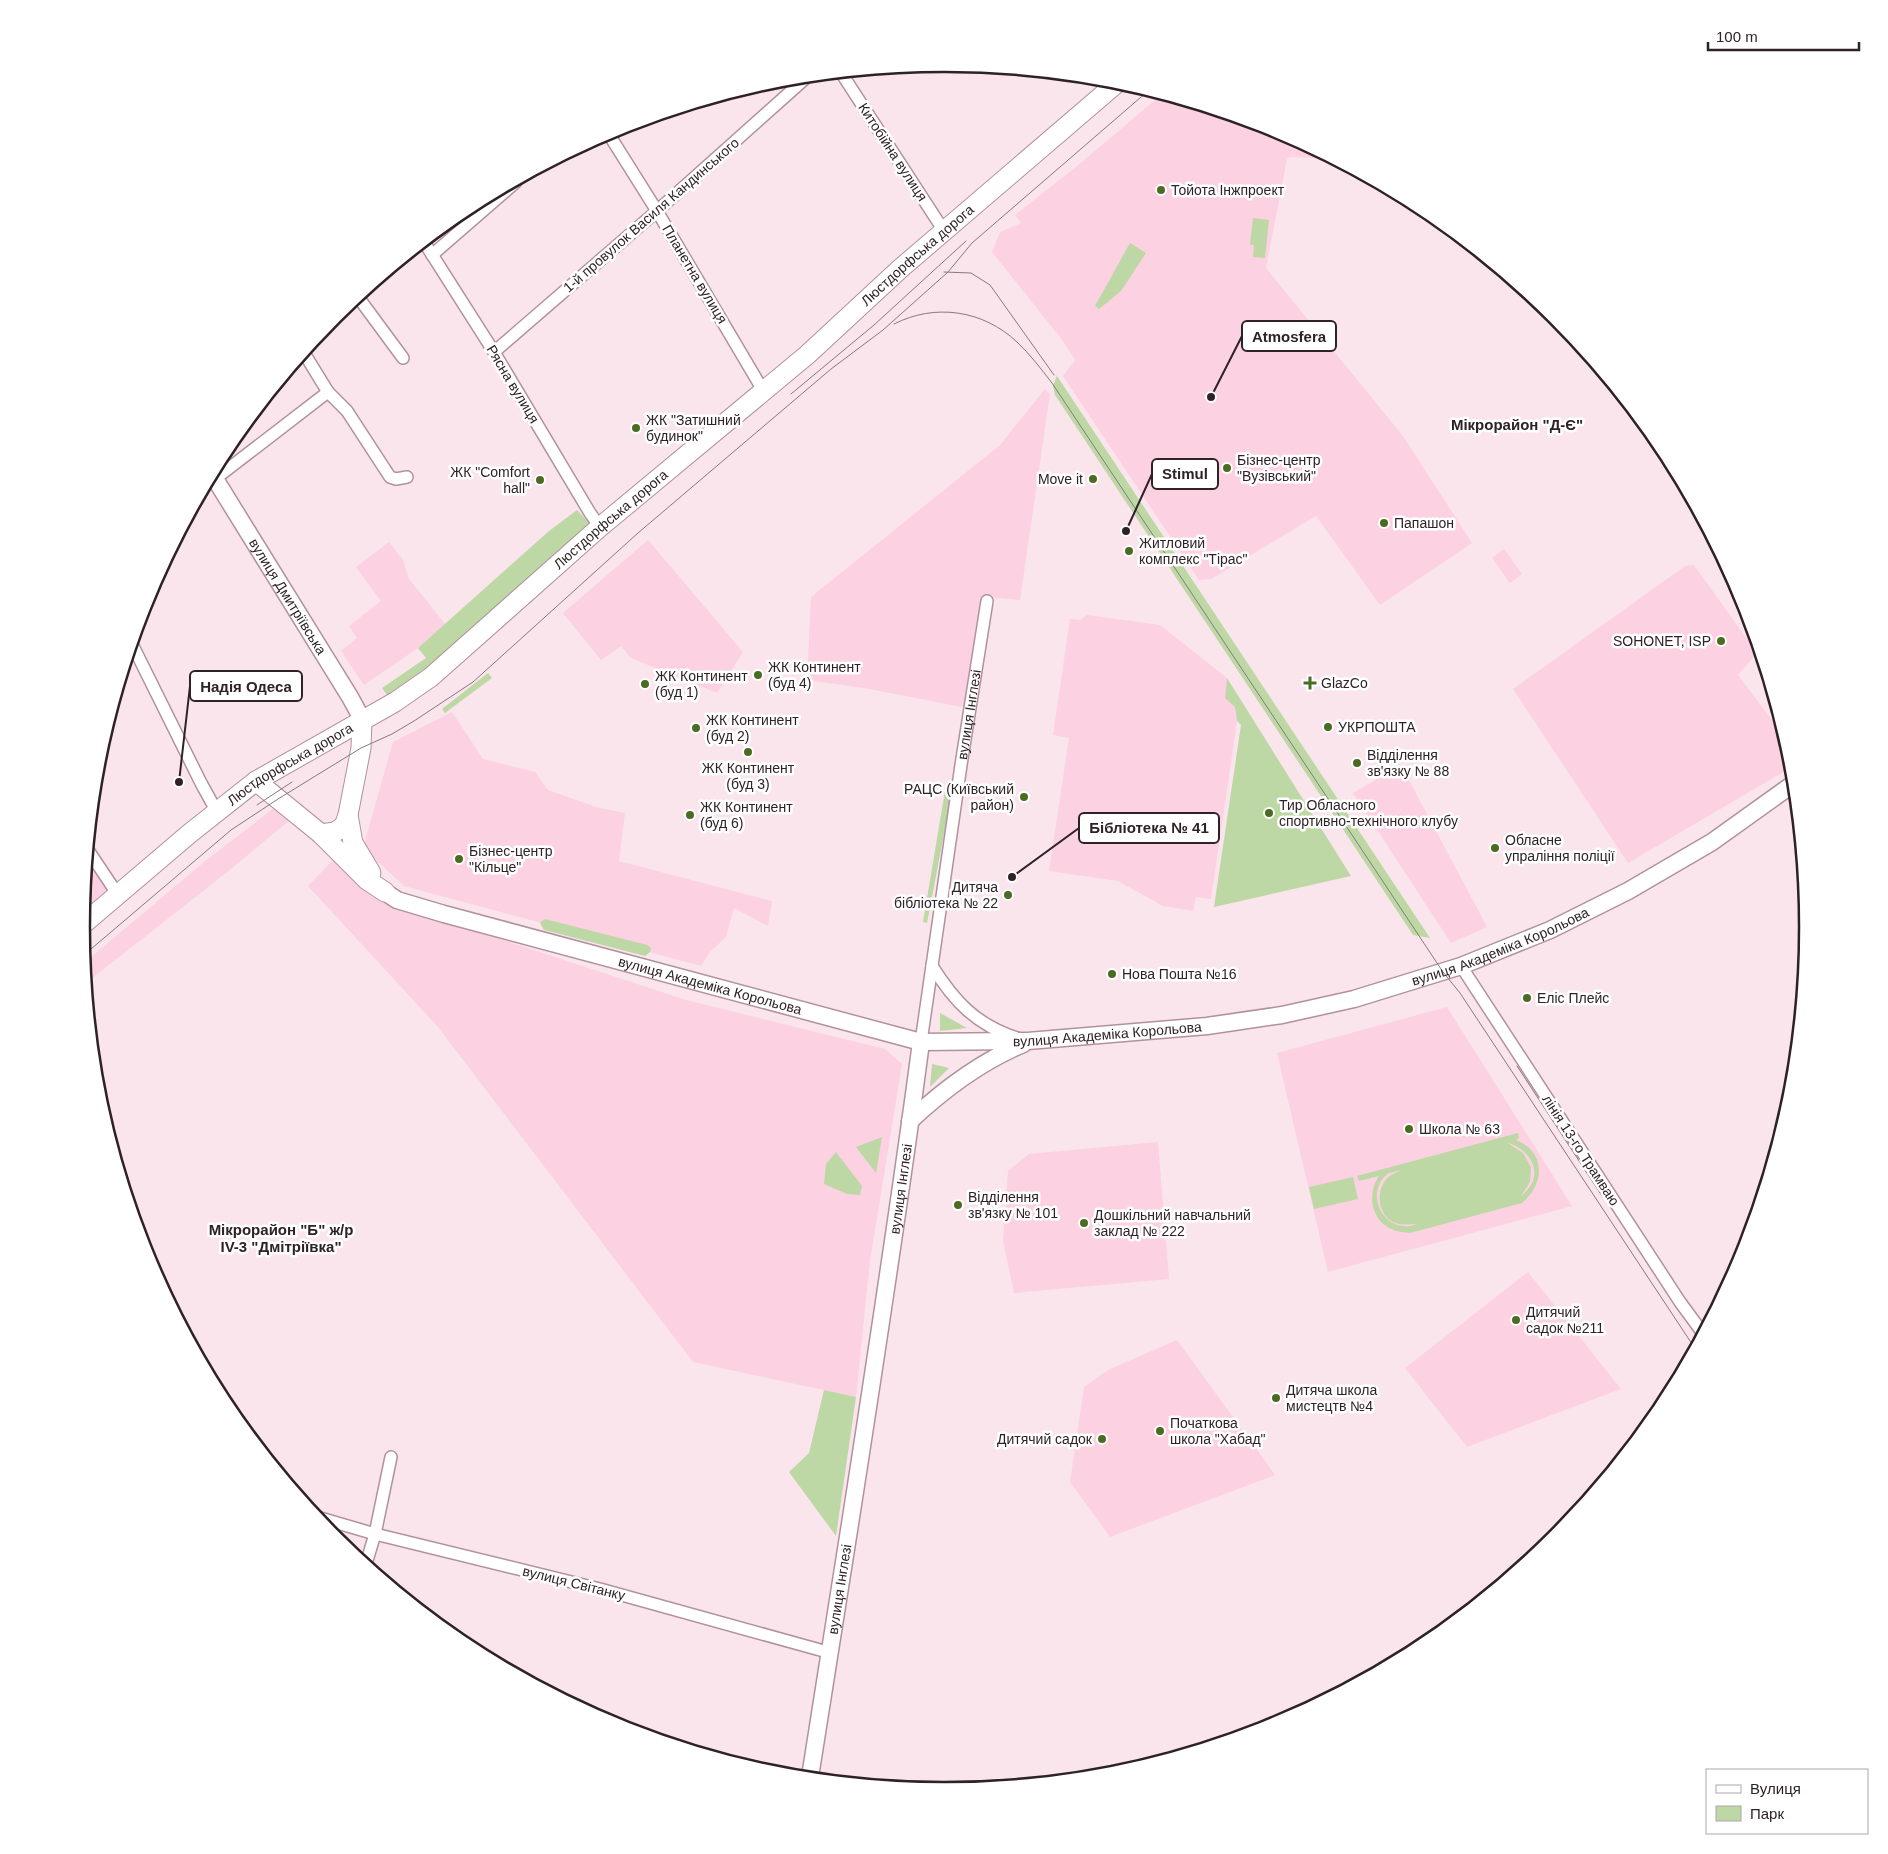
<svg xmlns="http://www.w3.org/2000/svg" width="1888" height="1854" font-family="Helvetica,sans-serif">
  <rect width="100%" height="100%" fill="#fae5ed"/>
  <g fill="#fcd1e2">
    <polygon points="1161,95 1275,130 1319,154 1314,158 1290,157 1287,159 1266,268 1403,436 1472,543 1380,605 1316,516 1211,579 1199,580 1063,376 1075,360 1063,341 992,252 1000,232 1021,223 1015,215 1077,166"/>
    <polygon points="1045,389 1050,394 1020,600 986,597 967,708 864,688 807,680 811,597 1000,445"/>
    <polygon points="648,540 743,652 717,693 631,658 621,646 601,660 563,613"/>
    <polygon points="389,542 403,560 409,579 445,624 418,648 364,685 341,651 357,638 349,626 381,601 356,567"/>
    <polygon points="1504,549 1522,574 1510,583 1492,558"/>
    <polygon points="1694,565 1757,653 1738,675 1784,736 1792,767 1628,863 1513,689 1685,566"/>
    <polygon points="1087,615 1160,625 1227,678 1225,698 1235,707 1237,721 1211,899 1196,897 1193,911 1163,906 1118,881 1049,871 1069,738 1053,735 1070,619 1080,620"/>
    <polygon points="452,712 483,759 535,772 548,790 596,807 625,813 619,861 772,901 768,926 734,908 726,937 710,952 701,966 404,886 363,848 393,742"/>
    <polygon points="1401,765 1487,927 1451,943 1353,793"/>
    <polygon points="274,808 290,820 226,873 86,983 84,963 204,862"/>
    <polygon points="88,854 109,889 82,912"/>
    <polygon points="334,859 373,897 686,1000 885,1049 902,1064 870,1261 856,1397 693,1362 438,1027 308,886"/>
    <polygon points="1447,1007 1572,1206 1328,1272 1277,1053"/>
    <polygon points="1158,1142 1169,1279 1014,1293 1003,1240 1008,1171 1029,1154"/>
    <polygon points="1528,1272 1621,1389 1467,1447 1405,1368"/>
    <polygon points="1177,1340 1275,1475 1110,1537 1070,1482 1084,1387 1108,1370"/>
  </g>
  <g fill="#bdd8a4" fill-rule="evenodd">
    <polygon points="1253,218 1269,220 1265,258 1253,257 1254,245 1250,245"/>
    <polygon points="1130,243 1146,253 1121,291 1099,309 1095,306"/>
    <polygon points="1057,375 1057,376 1430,938 1413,935 1055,395 1053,386"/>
    <polygon points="577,510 593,527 429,666 387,695 382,688 426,658 418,648 549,531"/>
    <polygon points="488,673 492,678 445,713 442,709"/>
    <polygon points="1227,678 1351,876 1214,907 1241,725 1237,721 1235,707 1225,698"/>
    <polygon points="945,791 952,792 927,923 923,922"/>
    <polygon points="545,919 647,945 651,948 650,952 645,956 544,930 540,923"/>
    <polygon points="940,1013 967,1028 940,1031"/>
    <polygon points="932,1064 949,1068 930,1087"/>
    <path d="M1518,1133L1519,1138L1516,1140C1546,1152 1545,1184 1522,1203L1410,1233C1401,1232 1393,1231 1386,1226C1370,1215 1368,1192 1379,1176L1359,1181L1357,1176ZM1506,1142C1533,1150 1546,1177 1521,1196L1530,1182L1531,1167L1523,1153ZM1401,1170C1398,1172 1394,1173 1391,1175C1375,1186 1376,1213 1393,1222C1401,1226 1409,1224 1417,1224C1384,1237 1362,1191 1389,1173C1392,1172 1398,1171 1401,1170Z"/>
    <polygon points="882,1137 876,1173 856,1147"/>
    <polygon points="836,1152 862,1186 860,1195 847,1194 824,1184 826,1164"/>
    <polygon points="1353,1177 1358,1199 1314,1209 1309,1187"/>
    <polygon points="824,1390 856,1397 836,1536 789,1472 809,1453"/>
  </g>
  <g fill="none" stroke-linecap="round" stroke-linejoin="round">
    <defs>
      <g id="minor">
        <polyline points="842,74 944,231"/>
        <polyline points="608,133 657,211 764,392"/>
        <polyline points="424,242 494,352 590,513 600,527"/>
        <polyline points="432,255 516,182"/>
        <polyline points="358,297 403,358"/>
        <polyline points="494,352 657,211 807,77"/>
        <polyline points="328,392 347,411 390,477 396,479 407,477"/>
        <polyline points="215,479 328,392 304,353"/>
        <polyline points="132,644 201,783 217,812"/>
        <polyline points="88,850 118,895"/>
        <path d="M932,966C954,1001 976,1025 1017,1038"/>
        <polyline points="1461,966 1680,1302 1702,1332"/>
        <path id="s1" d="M921,1042L961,765L987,601"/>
        <polyline points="317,1517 375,1534 600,1589 831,1653"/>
        <polyline points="366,1564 375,1534 391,1457"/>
      </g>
      <g id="secondary">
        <path id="s2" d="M212,474L350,697L362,719"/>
        <path id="s3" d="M385,892L397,900L444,914L921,1042L1028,1041L1207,1026L1282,1015L1354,999L1461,966L1550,930L1628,891L1712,842L1793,784"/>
        <path d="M910,1121C944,1089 980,1062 1023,1044"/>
        <path id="s4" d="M810,1777C824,1693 836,1608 850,1524C875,1363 900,1203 921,1042"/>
      </g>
      <g id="primary">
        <polyline points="256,781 321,834 367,880 385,892"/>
        <polyline points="348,815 353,843 371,873"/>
        <polyline points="321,834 335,832 344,826 348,815 361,748 362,719"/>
        <path id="s5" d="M81,926L189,834L256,781L395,702L431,677L600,527L807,355L901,268L1118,82"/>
      </g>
    </defs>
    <use href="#minor" stroke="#b2919e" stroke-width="14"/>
    <use href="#secondary" stroke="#b2919e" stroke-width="19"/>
    <use href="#primary" stroke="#b2919e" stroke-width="21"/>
    <use href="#minor" stroke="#fff" stroke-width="11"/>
    <use href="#secondary" stroke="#fff" stroke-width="16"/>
    <use href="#primary" stroke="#fff" stroke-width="19"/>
    <g stroke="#88787e" stroke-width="1">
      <polyline points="944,272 971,273 990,285 1054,375"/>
      <path d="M894,324C935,303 983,310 1017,342C1030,354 1041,369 1052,383L1443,972L1460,993L1694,1347"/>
      <polyline points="791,394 874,325 966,241"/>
      <polyline points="257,805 292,782"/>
      <polyline points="84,955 231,830 278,799 361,748 392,734 414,721 473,682 638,533 831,369 883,330 948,272 972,243 1148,91"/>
      <polyline points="1517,1066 1602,1196"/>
    </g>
  </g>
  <g fill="#496b22" stroke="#fff" stroke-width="2">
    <circle cx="1161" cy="190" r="5"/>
    <circle cx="636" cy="428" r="5"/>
    <circle cx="1227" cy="468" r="5"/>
    <circle cx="1093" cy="479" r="5"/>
    <circle cx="540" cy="480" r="5"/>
    <circle cx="1384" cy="523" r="5"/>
    <circle cx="1129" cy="551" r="5"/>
    <circle cx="1721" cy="641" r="5"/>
    <circle cx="758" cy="675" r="5"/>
    <path d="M1307.5 675.5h5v5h5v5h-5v5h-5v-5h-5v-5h5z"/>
    <circle cx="645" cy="684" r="5"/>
    <circle cx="1328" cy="727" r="5"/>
    <circle cx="696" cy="728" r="5"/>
    <circle cx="748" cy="752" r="5"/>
    <circle cx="1357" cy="763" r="5"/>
    <circle cx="1024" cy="797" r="5"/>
    <circle cx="1269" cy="813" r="5"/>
    <circle cx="690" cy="815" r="5"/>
    <circle cx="1495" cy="848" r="5"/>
    <circle cx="459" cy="859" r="5"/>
    <circle cx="1008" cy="895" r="5"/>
    <circle cx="1112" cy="974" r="5"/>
    <circle cx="1527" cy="998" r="5"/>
    <circle cx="1409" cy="1129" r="5"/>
    <circle cx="958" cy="1205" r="5"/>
    <circle cx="1084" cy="1223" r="5"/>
    <circle cx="1516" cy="1320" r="5"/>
    <circle cx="1276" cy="1398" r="5"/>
    <circle cx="1160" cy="1431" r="5"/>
    <circle cx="1102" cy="1439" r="5"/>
  </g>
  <g text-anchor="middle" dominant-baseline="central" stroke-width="5" stroke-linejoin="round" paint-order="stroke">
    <g font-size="14" fill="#2f2227" stroke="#fff">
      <text transform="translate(893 152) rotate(57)">Китобійна вулиця</text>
      <text transform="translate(651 215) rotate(-41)">1-й провулок Василя Кандинського</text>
      <text stroke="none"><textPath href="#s5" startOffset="1075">Люстдорфська дорога</textPath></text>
      <text transform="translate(695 274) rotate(59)">Планетна вулиця</text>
      <text transform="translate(513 384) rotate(59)">Рясна вулиця</text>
      <text stroke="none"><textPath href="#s5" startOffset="670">Люстдорфська дорога</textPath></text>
      <text stroke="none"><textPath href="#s2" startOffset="144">вулиця Дмитріївська</textPath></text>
      <text stroke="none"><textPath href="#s1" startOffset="331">вулиця Інглезі</textPath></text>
      <text stroke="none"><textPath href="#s5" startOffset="265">Люстдорфська дорога</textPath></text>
      <text stroke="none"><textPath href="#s3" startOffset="1149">вулиця Академіка Корольова</textPath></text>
      <text stroke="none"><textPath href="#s3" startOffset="339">вулиця Академіка Корольова</textPath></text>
      <text stroke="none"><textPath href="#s3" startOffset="744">вулиця Академіка Корольова</textPath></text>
      <text transform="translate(1581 1150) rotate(57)">лінія 13-го Трамваю</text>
      <text stroke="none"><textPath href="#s4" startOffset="595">вулиця Інглезі</textPath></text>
      <text transform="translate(574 1583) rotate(14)">вулиця Світанку</text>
      <text stroke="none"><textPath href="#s4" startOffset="190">вулиця Інглезі</textPath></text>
    </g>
    <g font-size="14" fill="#2f2227" stroke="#fff" text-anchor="start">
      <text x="1171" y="190">Тойота Інжпроект</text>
      <text x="646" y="420">ЖК "Затишний<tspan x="646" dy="16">будинок"</tspan></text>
      <text x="1237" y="460">Бізнес-центр<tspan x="1237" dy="16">"Вузівський"</tspan></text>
      <text x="530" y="472" text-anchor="end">ЖК "Comfort<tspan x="530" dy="16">hall"</tspan></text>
      <text x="1083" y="479" text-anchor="end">Move it</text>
      <text x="1394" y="523">Папашон</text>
      <text x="1139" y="543">Житловий<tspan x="1139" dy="16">комплекс "Тірас"</tspan></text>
      <text x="1711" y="641" text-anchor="end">SOHONET, ISP</text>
      <text x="768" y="667">ЖК Континент<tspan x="768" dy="16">(буд 4)</tspan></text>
      <text x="655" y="676">ЖК Континент<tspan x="655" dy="16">(буд 1)</tspan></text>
      <text x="1321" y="683">GlazCo</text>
      <text x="706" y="720">ЖК Континент<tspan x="706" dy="16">(буд 2)</tspan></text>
      <text x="1338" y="727">УКРПОШТА</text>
      <text x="1367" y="755">Відділення<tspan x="1367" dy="16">зв'язку № 88</tspan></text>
      <text x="748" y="768" text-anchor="middle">ЖК Континент<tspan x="748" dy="16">(буд 3)</tspan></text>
      <text x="1014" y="789" text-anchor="end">РАЦС (Київський<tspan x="1014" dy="16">район)</tspan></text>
      <text x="1279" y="805">Тир Обласного<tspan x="1279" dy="16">спортивно-технічного клубу</tspan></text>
      <text x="700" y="807">ЖК Континент<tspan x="700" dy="16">(буд 6)</tspan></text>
      <text x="1505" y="840">Обласне<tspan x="1505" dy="16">упраління поліції</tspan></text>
      <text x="469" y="851">Бізнес-центр<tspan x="469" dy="16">"Кільце"</tspan></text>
      <text x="998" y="887" text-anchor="end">Дитяча<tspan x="998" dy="16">бібліотека № 22</tspan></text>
      <text x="1122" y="974">Нова Пошта №16</text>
      <text x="1537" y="998">Еліс Плейс</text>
      <text x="1419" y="1129">Школа № 63</text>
      <text x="968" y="1197">Відділення<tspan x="968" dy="16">зв'язку № 101</tspan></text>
      <text x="1094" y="1215">Дошкільний навчальний<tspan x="1094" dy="16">заклад № 222</tspan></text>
      <text x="1526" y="1312">Дитячий<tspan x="1526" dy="16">садок №211</tspan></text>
      <text x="1286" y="1390">Дитяча школа<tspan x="1286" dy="16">мистецтв №4</tspan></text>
      <text x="1170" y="1423">Початкова<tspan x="1170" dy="16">школа "Хабад"</tspan></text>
      <text x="1092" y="1439" text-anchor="end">Дитячий садок</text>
    </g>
    <g font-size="15" font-weight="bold" fill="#2f2227" stroke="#fff">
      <text x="1517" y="424">Мікрорайон "Д-Є"</text>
      <text x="281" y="1229">Мікрорайон "Б" ж/р<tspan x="281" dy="17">IV-3 "Дмітріївка"</tspan></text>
    </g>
  </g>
  <path d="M0 0H1888V1854H0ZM944 72H945A854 854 0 0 1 1799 926V928A854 854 0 0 1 945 1782H944A854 854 0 0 1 90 928V926A854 854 0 0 1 944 72Z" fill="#fff" fill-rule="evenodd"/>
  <path fill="none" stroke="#2f2227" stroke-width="2.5" d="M944 72H945A854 854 0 0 1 1799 926V928A854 854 0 0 1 945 1782H944A854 854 0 0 1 90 928V926A854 854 0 0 1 944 72Z"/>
  <path fill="none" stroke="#2f2227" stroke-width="2" d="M1211 397L1242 336M1126 531L1152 474M179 782L190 686M1012 877L1079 828"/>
  <g fill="#2f2227" stroke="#fff" stroke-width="2">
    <circle cx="1211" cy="397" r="5"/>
    <circle cx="1126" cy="531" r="5"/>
    <circle cx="179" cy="782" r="5"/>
    <circle cx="1012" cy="877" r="5"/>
  </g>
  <g fill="#fff" stroke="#2f2227" stroke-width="2">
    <rect x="1242" y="321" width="94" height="30" rx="5"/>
    <rect x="1152" y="459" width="66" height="30" rx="5"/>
    <rect x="190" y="671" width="112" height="30" rx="5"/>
    <rect x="1079" y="813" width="140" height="30" rx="5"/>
  </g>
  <g font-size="15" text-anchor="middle" font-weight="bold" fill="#2f2227">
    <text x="1289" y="342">Atmosfera</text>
    <text x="1185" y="479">Stimul</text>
    <text x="246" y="692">Надія Одеса</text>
    <text x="1149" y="833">Бібліотека № 41</text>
  </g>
  <rect x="1706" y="1769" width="162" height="65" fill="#ffffff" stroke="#aca7a9"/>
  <rect x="1716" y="1785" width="25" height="8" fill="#ffffff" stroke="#aca7a9"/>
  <text x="1750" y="1794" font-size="15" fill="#2f2227">Вулиця</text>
  <rect x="1716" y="1806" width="25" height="15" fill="#bdd8a4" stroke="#aca7a9"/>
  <text x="1750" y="1819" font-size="15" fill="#2f2227">Парк</text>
  <path d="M1708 42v8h151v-8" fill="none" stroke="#2f2227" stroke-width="2.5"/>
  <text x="1716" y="42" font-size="15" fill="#2f2227" stroke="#ffffff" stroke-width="4" paint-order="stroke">100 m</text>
</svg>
